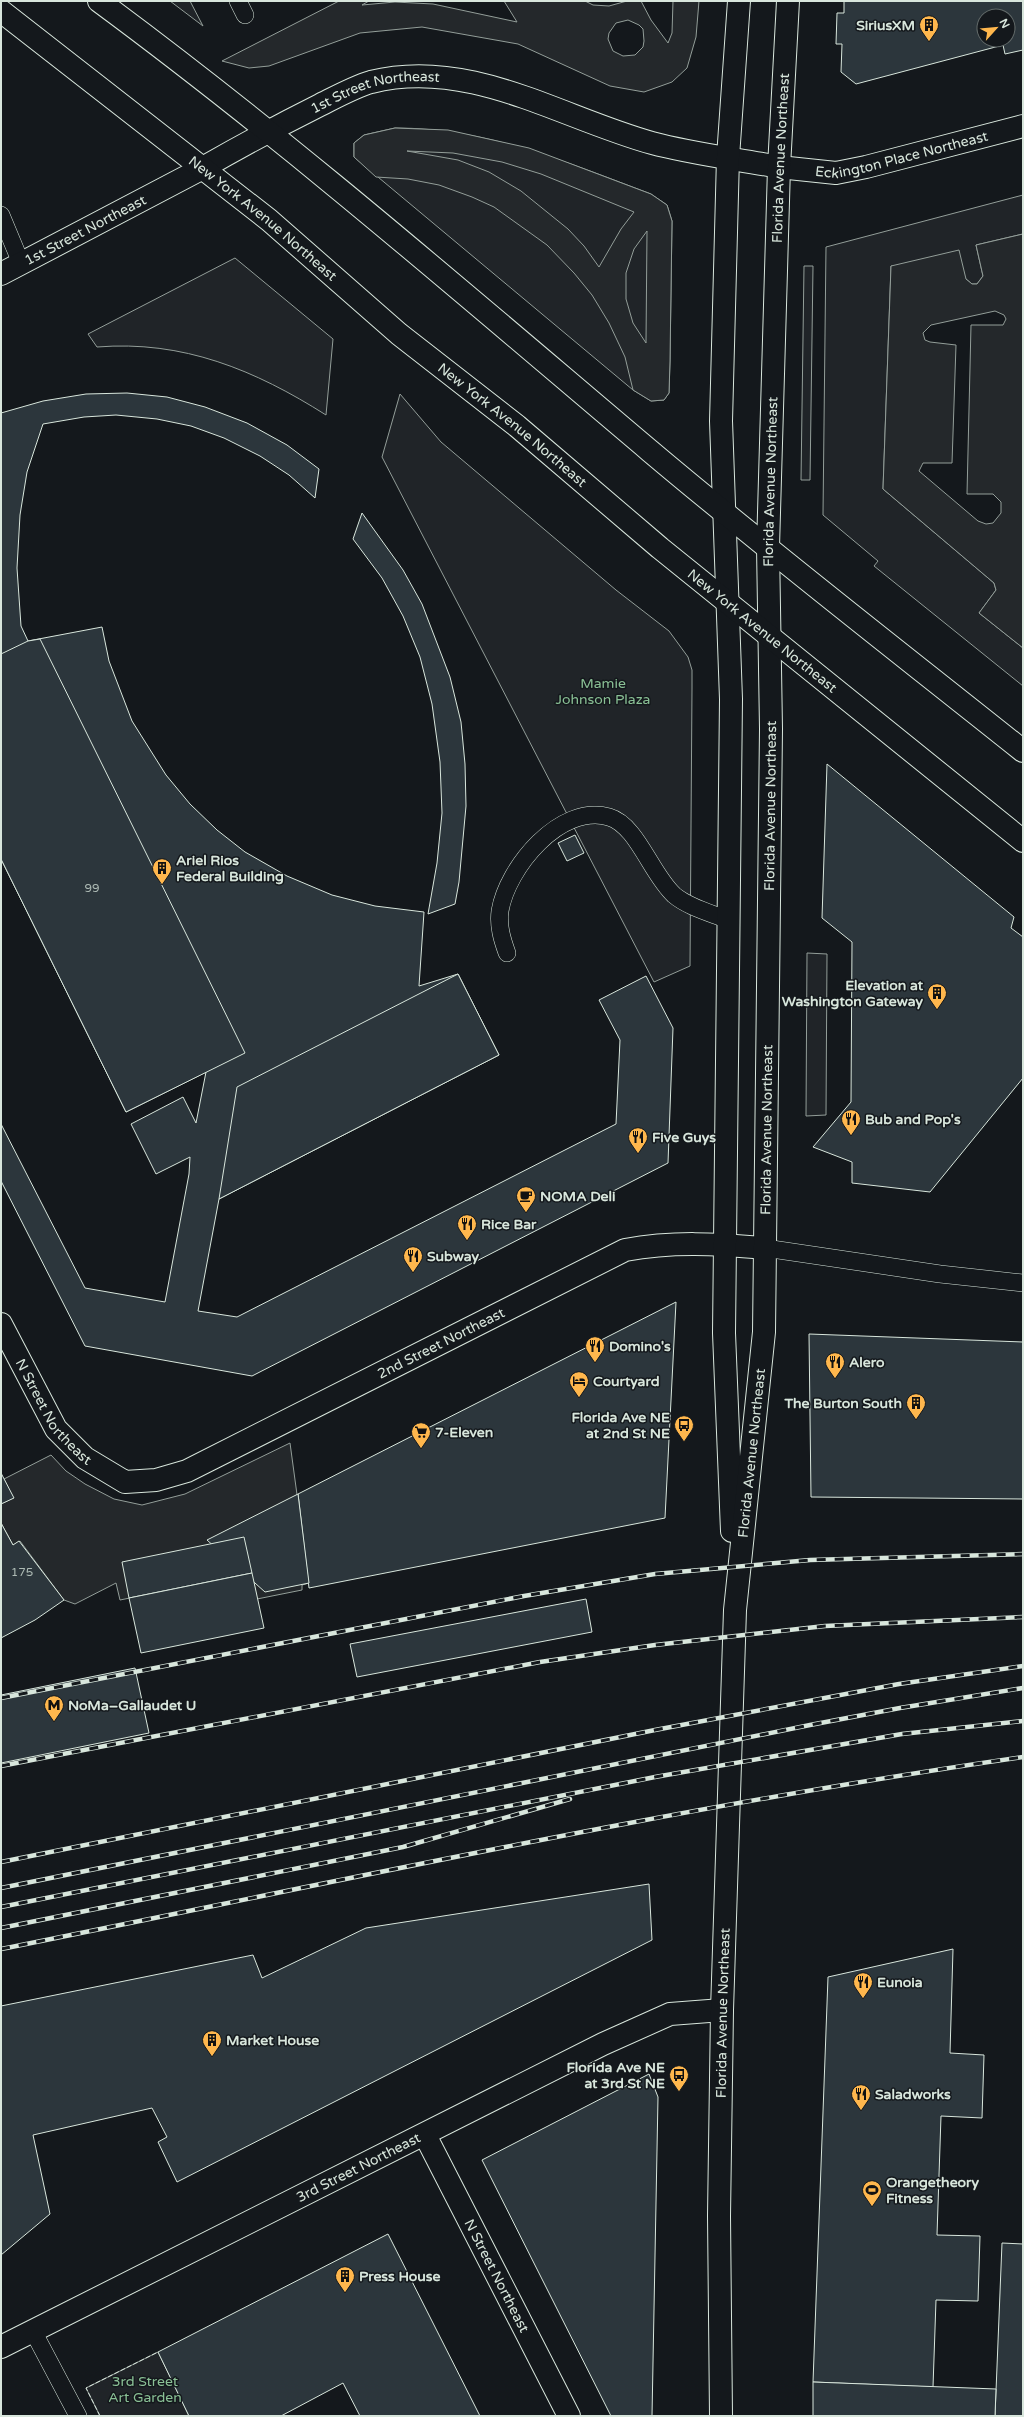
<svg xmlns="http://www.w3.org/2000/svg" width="1024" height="2417" font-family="'Varela Round',sans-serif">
  <rect width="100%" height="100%" fill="#14181c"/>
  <g fill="#202428" stroke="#939e99">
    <polygon points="170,1 190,1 203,26"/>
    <path d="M395,128C488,128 565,162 651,194L667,205L672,221L670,361L669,393L664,400L651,401L633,390L354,157V143L364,135Z"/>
    <polygon points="1023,195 1023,234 976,245 983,276 977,284 972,284 966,279 891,266 883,489 994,583 996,590 979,613 1023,648 1023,686 874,566 878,561 823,515 826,247"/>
    <path d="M235,258L333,339L326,415C255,370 183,340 97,347L88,334Z"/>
    <polygon points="804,266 813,266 810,480 801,480"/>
    <polygon points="400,394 441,442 616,590 669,631 688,657 692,670 692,688 690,966 654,982 382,457"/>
    <polygon points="807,953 827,954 826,1115 806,1116"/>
    <polygon points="158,2352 189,2416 100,2416 86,2388"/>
  </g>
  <g fill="#24282b" stroke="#939e99" fill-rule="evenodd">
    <path d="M339,1H369L362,5L395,2L433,4L517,22L504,1H585L593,5L609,6L627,1H641L651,20L668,43L672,33L673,1H699L696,37L687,68L672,82L644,92L610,86L518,44L422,27L360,33L269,66L249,68L222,61ZM628,20L639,25L643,29L644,41L643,47L635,55L623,56L613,51L608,39L609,33L616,23Z"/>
    <path d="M395,128L448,130L529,148L651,194L667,205L672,221L670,361L669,393L664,400L651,401L633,390L625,357L609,323L592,295L574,273L547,245L494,207L472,197L439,185L408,179L376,177L354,157V143L364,135ZM407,151L453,153L502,162L541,174L634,212L621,229L599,267L584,246L568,229L521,191L489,172L458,160ZM647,231L646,343L633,323L626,299V273L634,249Z"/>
    <path d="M1023,234V648L979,613L996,590L994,583L883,489L891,266L959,250L966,279L972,284H977L983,276L976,245ZM995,311L1004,315L1006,319L1003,325H971L967,494H993L1001,502V513L993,523L986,524L978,521L919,471L923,463H952L956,345L930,342L925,340L923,333L931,325Z"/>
    <polygon points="290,1443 309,1583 302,1585 302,1590 257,1599 252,1573 120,1600 116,1583 75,1604 64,1600 20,1541 13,1545 1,1523 1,1504 13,1498 4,1479 51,1455 66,1471 85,1484 114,1499 142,1505 185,1494"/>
  </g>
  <g fill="#2c363c" stroke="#d8e6dc" fill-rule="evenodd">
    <path d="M844,1H1023V50L1005,54L1003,45L856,84L841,72L842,44H836L837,13H844ZM984,16H1008V40H984Z"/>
    <polygon points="127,393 167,397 205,407 247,423 287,445 319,469 315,498 289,475 260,456 224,438 191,426 157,419 116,415 84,417 43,424 27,472 20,515 17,568 21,626 28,641 102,627 109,661 132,721 166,775 190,804 217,830 245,852 287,876 332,895 375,906 424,912 419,986 458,974 499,1055 219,1199 198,1311 237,1317 616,1124 620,1040 599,1000 646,976 673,1028 668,1163 252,1376 85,1346 1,1181 1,1124 85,1288 165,1302 189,1174 190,1157 156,1174 131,1124 183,1097 196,1123 206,1072 126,1112 1,859 1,413 43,401 86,394"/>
    <polygon points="362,513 403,570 422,604 450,677 461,722 465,764 466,806 459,882 455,904 428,914 437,863 442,813 440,762 432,704 420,657 403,616 382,578 353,539"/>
    <polygon points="40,639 245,1053 126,1112 1,859 1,654 28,641"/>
    <polygon points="827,764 1014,917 1011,928 1023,937 1023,1078 930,1192 852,1183 852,1162 813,1147 851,1102 852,942 822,918"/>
    <polygon points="575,835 584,853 567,861 558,843"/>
    <polygon points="458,974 499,1055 219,1199 237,1087"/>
    <polygon points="676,1302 665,1518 309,1588 298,1494"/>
    <polygon points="809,1334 1023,1342 1023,1499 811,1497"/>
    <polygon points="1,1473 14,1498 1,1504"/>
    <polygon points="298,1494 309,1583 265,1592 207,1540"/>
    <polygon points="1,1523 13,1545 19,1541 64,1600 35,1620 1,1638"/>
    <polygon points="244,1537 252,1573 129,1598 122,1562"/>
    <polygon points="252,1573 264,1628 141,1653 129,1598"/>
    <polygon points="586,1599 592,1632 357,1677 350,1644"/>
    <polygon points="135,1668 149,1733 1,1763 1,1695"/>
    <polygon points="649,1884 652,1940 177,2182 158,2142 167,2137 152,2108 33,2135 50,2214 1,2255 1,2006 253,1955 262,1978 366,1928"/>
    <polygon points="953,1949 950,2053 984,2055 982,2118 941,2116 937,2235 980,2236 978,2301 936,2300 933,2387 813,2382 828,1977"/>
    <polygon points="649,2074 658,2097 652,2416 611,2416 482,2160"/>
    <polygon points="388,2234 480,2416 360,2416 343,2383 281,2416 189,2416 158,2352"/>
    <polygon points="1002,2243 1023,2244 1023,2416 995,2416"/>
    <polygon points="813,2382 996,2389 995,2416 813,2416"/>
  </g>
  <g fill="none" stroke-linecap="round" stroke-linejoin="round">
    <defs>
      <g id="lane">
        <polyline points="238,1 245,15"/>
        <polyline points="1,215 21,263"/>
        <path d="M507,953C502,939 498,926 500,911C507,868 560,803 609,817C637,825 651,874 674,895C688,907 711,913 728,920"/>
        <polyline points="765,1248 940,1274 1023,1283"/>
        <polyline points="33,2331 78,2416"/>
      </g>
      <g id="street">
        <path id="s1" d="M1,1324L56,1429L85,1458L125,1482L156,1480L187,1471L625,1250C674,1241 716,1244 765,1248"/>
        <path id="s2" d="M425,2135L569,2416"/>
        <path id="s3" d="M1,2347L603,2044L670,2014L722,2010"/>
      </g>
      <g id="secondary">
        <path id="s4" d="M779,167L836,173L866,167L1023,126"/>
        <path id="s5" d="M1,274L201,169"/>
      </g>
      <g id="primary">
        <path id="s6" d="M201,169C241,146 280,125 320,105C336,97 354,87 371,82C469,57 561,118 652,143C693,154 737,159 779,167"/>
        <polyline points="732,1531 724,1333 731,699 721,421 728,157 739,1"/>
        <path id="s7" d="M721,2416L719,2216L722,2010L735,1610L764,1332L771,729L768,547L779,167L788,1"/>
      </g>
      <g id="highway">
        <path d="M99,1C290,142 469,298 650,451C772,554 899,652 1023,751"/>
        <path id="s8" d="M1,11L269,220L399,334L517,426L660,548L1023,841"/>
      </g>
    </defs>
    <use href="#lane" stroke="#d8e6dc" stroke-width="18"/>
    <use href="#street" stroke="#d8e6dc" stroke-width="24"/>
    <use href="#secondary" stroke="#d8e6dc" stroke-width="24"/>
    <use href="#primary" stroke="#d8e6dc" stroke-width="24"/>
    <use href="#highway" stroke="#d8e6dc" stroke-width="24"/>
    <use href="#lane" stroke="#14181c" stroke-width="17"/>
    <use href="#street" stroke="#14181c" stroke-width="22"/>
    <use href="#secondary" stroke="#14181c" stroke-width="22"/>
    <use href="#primary" stroke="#14181c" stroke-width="22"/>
    <use href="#highway" stroke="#14181c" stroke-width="22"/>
    <defs>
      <g id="rail">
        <polyline points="1,1698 524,1596 655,1574 810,1560 1023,1554"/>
        <polyline points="1,1766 540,1662 655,1645 825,1626 1023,1617"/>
        <polyline points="1,1862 655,1730 899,1684 1023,1666"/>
        <polyline points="1,1888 810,1725 900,1708 1023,1688"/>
        <polyline points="1,1907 655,1777 902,1734 1023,1721"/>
        <polyline points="1,1928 403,1847 570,1799"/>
        <path d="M1,1949C341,1881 680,1806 1023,1757"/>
      </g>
    </defs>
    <use href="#rail" stroke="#d8e6dc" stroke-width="4.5"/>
    <use href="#rail" stroke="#14181c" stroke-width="3" stroke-dasharray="9" stroke-linecap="butt"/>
    <polyline stroke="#d8e6dc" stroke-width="1" stroke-dasharray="5 2" stroke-linecap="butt" points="100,2416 86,2388 158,2352"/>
  </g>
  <defs>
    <symbol id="building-pin" viewBox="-11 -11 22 30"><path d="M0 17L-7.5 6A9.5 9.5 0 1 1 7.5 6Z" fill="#ffb74d" stroke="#14181c"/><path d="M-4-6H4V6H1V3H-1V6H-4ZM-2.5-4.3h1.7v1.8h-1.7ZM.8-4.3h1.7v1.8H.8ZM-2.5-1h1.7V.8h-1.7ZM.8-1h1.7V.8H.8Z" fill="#111"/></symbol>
    <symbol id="restaurant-pin" viewBox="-11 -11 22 30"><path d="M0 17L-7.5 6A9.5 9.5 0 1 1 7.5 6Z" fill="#ffb74d" stroke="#14181c"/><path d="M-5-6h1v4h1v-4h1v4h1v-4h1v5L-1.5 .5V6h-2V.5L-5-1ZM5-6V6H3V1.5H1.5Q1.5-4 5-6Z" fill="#111"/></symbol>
    <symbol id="cafe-pin" viewBox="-11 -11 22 30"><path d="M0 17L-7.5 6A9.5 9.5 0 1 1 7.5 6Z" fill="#ffb74d" stroke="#14181c"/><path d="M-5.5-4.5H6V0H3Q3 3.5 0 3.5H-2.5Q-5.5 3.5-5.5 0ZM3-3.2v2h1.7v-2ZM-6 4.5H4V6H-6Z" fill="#111"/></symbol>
    <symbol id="hotel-pin" viewBox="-11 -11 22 30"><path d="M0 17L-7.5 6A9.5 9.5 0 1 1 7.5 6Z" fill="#ffb74d" stroke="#14181c"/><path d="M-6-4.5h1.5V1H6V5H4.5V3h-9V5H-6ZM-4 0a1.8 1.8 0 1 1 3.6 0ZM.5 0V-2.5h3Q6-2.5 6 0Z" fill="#111"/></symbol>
    <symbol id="bus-pin" viewBox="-11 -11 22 30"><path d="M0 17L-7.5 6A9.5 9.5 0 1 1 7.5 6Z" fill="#ffb74d" stroke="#14181c"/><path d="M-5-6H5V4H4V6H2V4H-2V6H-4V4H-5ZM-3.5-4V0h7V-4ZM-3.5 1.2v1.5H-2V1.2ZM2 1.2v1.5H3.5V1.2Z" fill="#111"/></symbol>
    <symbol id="supermarket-pin" viewBox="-11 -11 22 30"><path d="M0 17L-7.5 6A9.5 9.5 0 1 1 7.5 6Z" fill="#ffb74d" stroke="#14181c"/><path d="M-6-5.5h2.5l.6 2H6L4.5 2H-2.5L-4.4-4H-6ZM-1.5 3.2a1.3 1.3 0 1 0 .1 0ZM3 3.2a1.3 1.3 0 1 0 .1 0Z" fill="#111"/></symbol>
    <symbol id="metro-pin" viewBox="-11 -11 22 30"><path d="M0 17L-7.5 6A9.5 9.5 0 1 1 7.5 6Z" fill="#ffb74d" stroke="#14181c"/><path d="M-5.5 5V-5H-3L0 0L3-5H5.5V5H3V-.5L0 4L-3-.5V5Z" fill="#111"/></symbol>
    <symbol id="stadium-pin" viewBox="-11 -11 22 30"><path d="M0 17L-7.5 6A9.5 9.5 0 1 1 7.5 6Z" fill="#ffb74d" stroke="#14181c"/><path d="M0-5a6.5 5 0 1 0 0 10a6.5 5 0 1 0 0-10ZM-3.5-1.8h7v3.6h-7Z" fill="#111"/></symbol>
  </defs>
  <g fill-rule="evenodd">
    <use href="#building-pin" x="918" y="14" width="22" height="30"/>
    <use href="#building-pin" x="151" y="857" width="22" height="30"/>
    <use href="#building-pin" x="926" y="982" width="22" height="30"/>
    <use href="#restaurant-pin" x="840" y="1108" width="22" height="30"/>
    <use href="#restaurant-pin" x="627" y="1126" width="22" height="30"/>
    <use href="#cafe-pin" x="515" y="1185" width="22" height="30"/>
    <use href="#restaurant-pin" x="456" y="1213" width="22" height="30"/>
    <use href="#restaurant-pin" x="402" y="1245" width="22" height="30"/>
    <use href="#restaurant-pin" x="584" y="1335" width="22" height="30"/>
    <use href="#restaurant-pin" x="824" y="1351" width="22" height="30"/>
    <use href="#hotel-pin" x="568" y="1370" width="22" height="30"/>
    <use href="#building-pin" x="905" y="1392" width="22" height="30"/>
    <use href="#bus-pin" x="673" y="1414" width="22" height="30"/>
    <use href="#supermarket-pin" x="410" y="1421" width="22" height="30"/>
    <use href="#metro-pin" x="43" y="1694" width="22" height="30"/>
    <use href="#restaurant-pin" x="852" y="1971" width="22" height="30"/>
    <use href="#building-pin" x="201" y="2029" width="22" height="30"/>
    <use href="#bus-pin" x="668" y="2064" width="22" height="30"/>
    <use href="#restaurant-pin" x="850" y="2083" width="22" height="30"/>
    <use href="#stadium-pin" x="861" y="2179" width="22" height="30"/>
    <use href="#building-pin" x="334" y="2265" width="22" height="30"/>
  </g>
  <g text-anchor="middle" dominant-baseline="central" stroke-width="3" stroke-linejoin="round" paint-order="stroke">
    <g font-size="12" fill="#adbab4">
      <text x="92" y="888">99</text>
      <text x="22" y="1572">175</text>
    </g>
    <g font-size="14" font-weight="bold" fill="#d8e6dc" stroke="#14181c" text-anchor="start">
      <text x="915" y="25" text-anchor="end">SiriusXM</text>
      <text x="176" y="860">Ariel Rios<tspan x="176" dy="16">Federal Building</tspan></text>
      <text x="923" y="985" text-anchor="end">Elevation at<tspan x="923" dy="16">Washington Gateway</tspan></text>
      <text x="865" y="1119">Bub and Pop's</text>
      <text x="652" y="1137">Five Guys</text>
      <text x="540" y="1196">NOMA Deli</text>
      <text x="481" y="1224">Rice Bar</text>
      <text x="427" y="1256">Subway</text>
      <text x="609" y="1346">Domino's</text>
      <text x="849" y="1362">Alero</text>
      <text x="593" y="1381">Courtyard</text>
      <text x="902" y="1403" text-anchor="end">The Burton South</text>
      <text x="670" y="1417" text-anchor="end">Florida Ave NE<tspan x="670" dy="16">at 2nd St NE</tspan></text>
      <text x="435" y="1432">7-Eleven</text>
      <text x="68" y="1705">NoMa–Gallaudet U</text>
      <text x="877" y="1982">Eunoia</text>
      <text x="226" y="2040">Market House</text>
      <text x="665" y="2067" text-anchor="end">Florida Ave NE<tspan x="665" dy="16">at 3rd St NE</tspan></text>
      <text x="875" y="2094">Saladworks</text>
      <text x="886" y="2182">Orangetheory<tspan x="886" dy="16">Fitness</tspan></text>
      <text x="359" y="2276">Press House</text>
    </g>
    <g font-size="14" fill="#d8e6dc" stroke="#14181c">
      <text stroke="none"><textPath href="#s6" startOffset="193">1st Street Northeast</textPath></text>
      <text stroke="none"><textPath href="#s4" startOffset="125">Eckington Place Northeast</textPath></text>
      <text stroke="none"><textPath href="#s7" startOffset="2260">Florida Avenue Northeast</textPath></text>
      <text stroke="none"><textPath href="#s8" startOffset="334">New York Avenue Northeast</textPath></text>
      <text stroke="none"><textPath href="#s5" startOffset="95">1st Street Northeast</textPath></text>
      <text stroke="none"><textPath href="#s8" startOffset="658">New York Avenue Northeast</textPath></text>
      <text stroke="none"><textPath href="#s7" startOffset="1936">Florida Avenue Northeast</textPath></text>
      <text stroke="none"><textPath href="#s8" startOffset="982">New York Avenue Northeast</textPath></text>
      <text stroke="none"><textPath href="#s7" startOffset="1612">Florida Avenue Northeast</textPath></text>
      <text stroke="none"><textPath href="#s7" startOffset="1288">Florida Avenue Northeast</textPath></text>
      <text stroke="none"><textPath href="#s1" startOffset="554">2nd Street Northeast</textPath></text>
      <text stroke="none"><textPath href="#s1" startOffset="103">N Street Northeast</textPath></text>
      <text stroke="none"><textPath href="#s7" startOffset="964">Florida Avenue Northeast</textPath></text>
      <text stroke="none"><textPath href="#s7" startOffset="403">Florida Avenue Northeast</textPath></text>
      <text stroke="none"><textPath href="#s3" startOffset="400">3rd Street Northeast</textPath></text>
      <text stroke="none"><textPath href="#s2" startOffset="158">N Street Northeast</textPath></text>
    </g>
    <g font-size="14" fill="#8ac095" stroke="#14181c">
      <text x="603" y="683">Mamie<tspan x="603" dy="16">Johnson Plaza</tspan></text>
      <text x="145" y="2381">3rd Street<tspan x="145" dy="16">Art Garden</tspan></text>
    </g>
  </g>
  <rect width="1024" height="2417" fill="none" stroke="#d8e6dc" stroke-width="4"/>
  <g transform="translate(996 28) rotate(63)"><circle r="19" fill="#14181c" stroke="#626a69"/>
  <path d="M0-3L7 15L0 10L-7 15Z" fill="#ffb74d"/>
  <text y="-6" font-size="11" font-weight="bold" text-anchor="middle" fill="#d8e6dc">N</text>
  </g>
</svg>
